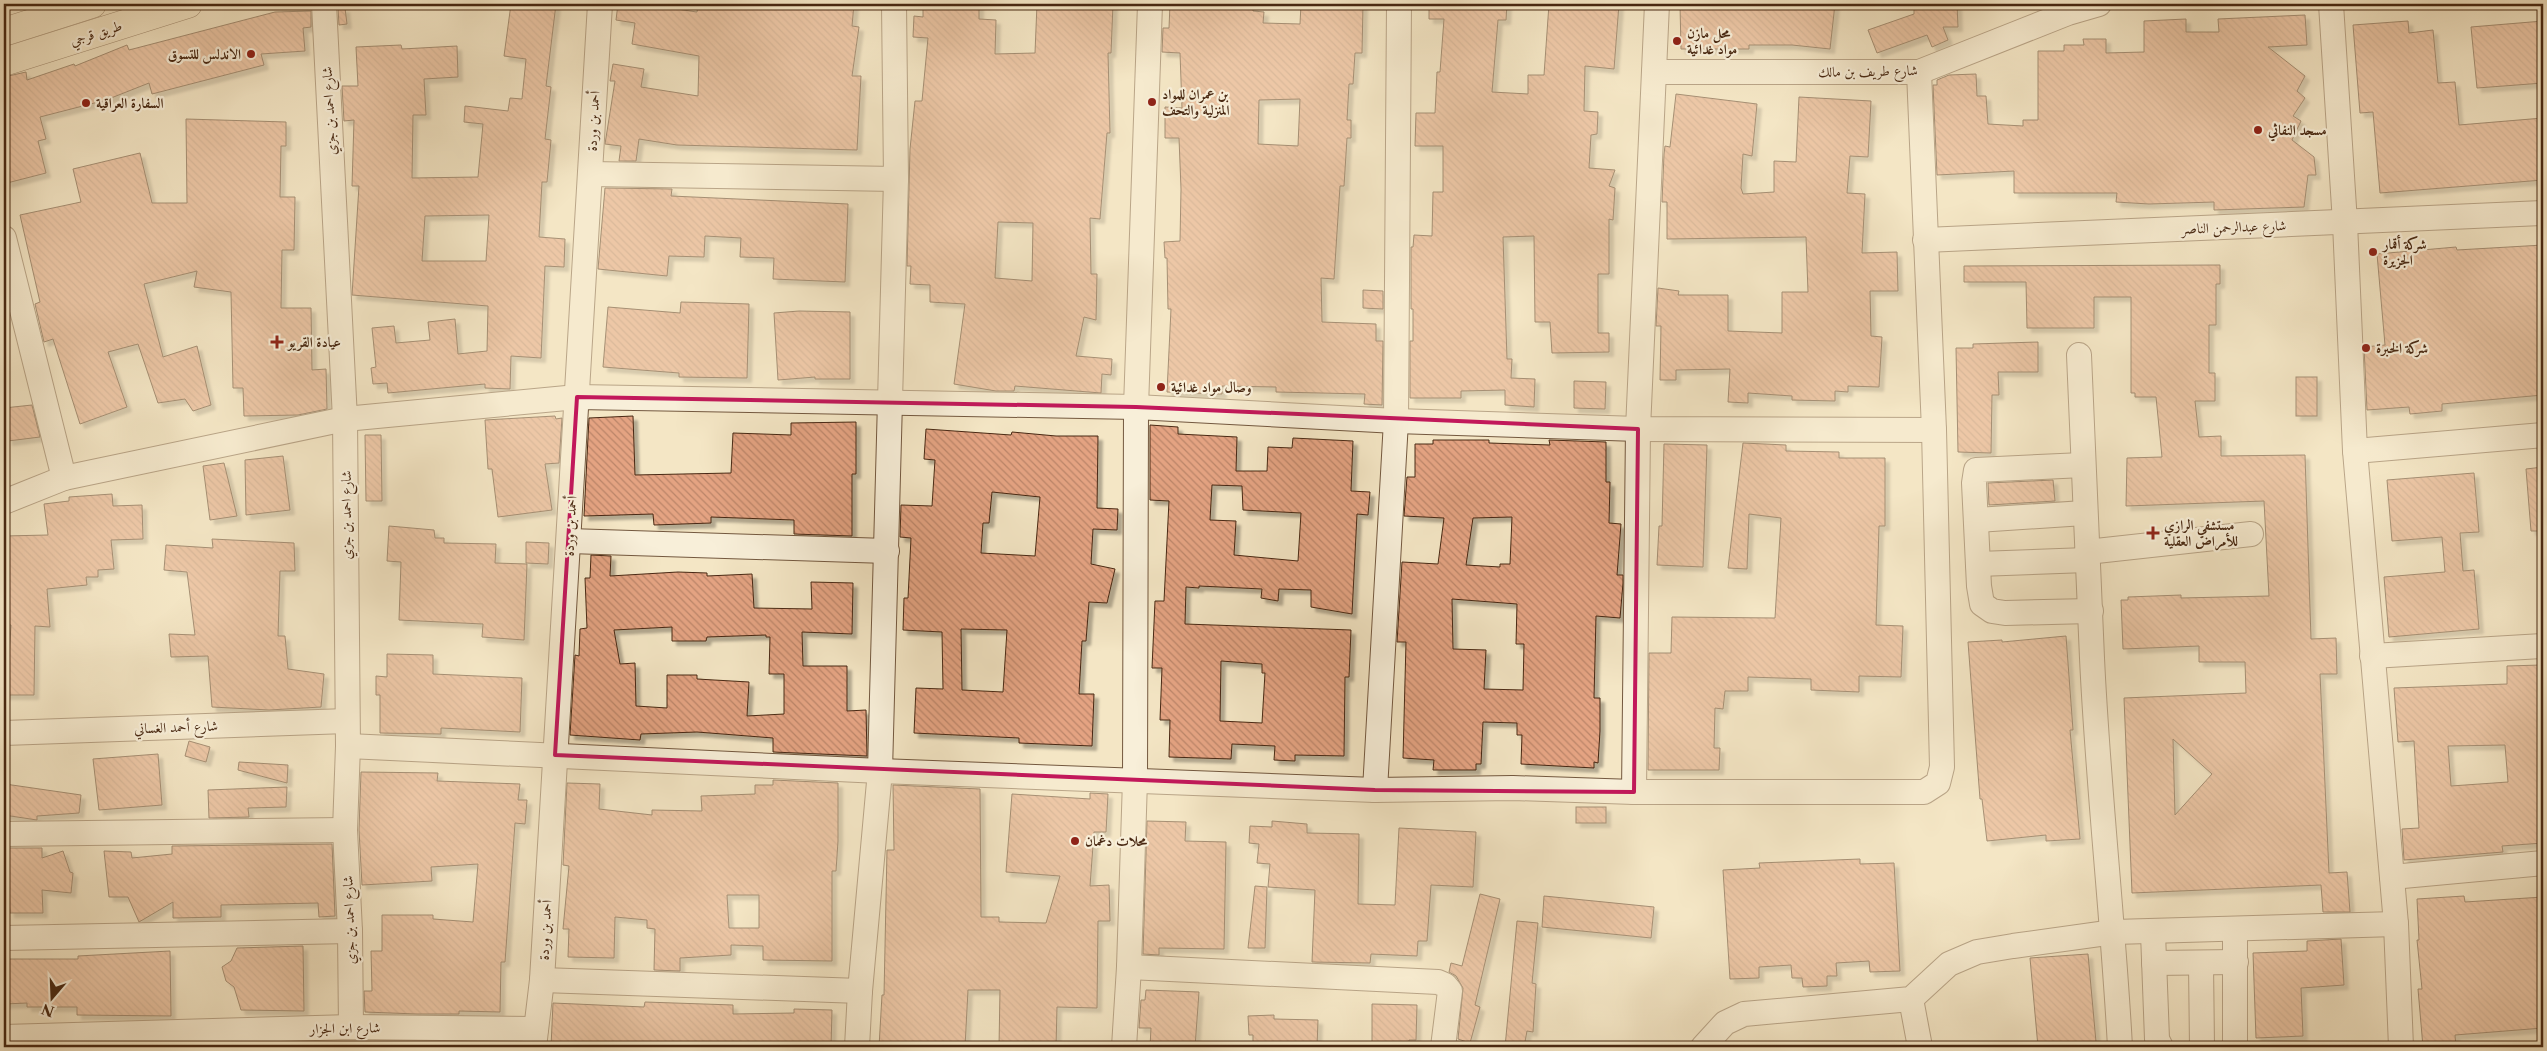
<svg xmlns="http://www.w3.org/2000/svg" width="2547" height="1051" font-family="'Libre Caslon Text',Amiri,serif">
  <defs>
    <pattern id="building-back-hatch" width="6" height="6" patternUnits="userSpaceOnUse" patternTransform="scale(1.25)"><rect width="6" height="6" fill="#e4a382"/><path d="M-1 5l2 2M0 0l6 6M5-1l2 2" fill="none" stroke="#bb8569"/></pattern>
    <filter id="shadow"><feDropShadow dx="4.5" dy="4.5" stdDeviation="1" flood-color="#0004"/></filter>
  </defs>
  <rect width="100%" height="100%" fill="#f4e6c5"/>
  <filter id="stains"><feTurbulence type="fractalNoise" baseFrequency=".004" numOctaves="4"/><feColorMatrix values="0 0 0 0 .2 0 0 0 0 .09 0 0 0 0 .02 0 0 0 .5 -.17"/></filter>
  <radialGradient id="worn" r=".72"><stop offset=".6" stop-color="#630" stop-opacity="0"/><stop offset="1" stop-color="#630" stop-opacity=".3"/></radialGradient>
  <g fill="url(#building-back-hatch)" stroke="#482812" fill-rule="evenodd" filter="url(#shadow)">
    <path d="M511,4H556L546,86L551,87L545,139L551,140L547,182H542L539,237L565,239L564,267L545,266L541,358L511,356L510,389L485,388V384L388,393L387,383L373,384L371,368L376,367L372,328L394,326L396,343L430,340L428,322L455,319L458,354L487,351L488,306L352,295L359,186H352L354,120L344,121L342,86H358L356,47L401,45L402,49L457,46L458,77L424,79L426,115H413L412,178L478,177L483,124L464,122L465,106L508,111L510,98L522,99L526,59L504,56ZM489,215L486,261H422L425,216Z"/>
    <polygon points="618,4 642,4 697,12 698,4 854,4 852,26 859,27 852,76 861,76 857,150 677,145 639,139 636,161 619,161 621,146 605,144 615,81 610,81 613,64 644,69 641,87 698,96 699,56 632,44 635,23 616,20"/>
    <path d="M923,4H979V19L996,20L995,54L1035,53L1037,4H1113L1111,53H1108L1110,133H1107L1100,219L1090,218L1091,274H1097L1096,320L1084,317L1076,356L1112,359L1111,375L1102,374L1101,393L1015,386L1014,391H996L954,384L965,304L930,302V285L910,284L911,266H907L910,149L915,101H922L928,38L913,37L914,16L923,17ZM998,222L1033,223L1032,281L995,278Z"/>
    <path d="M1170,4H1253V11L1264,12L1263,23L1300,24L1301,4H1363L1362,53H1355L1353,84H1349L1347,120H1351V138H1347L1344,186H1340L1334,279L1321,278L1322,322L1376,324V341H1383L1382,405L1364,404L1365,394L1276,392V387L1222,386V394L1167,392L1171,309H1168L1167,258H1165L1164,242L1180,241L1181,189L1179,138H1165V107L1182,108L1180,53L1162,52L1163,28H1169ZM1300,99L1298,146L1258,144L1259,100Z"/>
    <polygon points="1429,4 1507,4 1506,20 1498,20 1492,92 1528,94 1528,75 1544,75 1549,4 1619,4 1614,69 1585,66 1584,111 1598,112 1597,134 1591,135 1589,168 1615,170 1609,186 1615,188 1613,220 1609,219 1609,274 1598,274 1598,333 1609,333 1609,352 1552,353 1550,322 1535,322 1534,236 1503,237 1507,359 1512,359 1511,378 1535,379 1534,407 1505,405 1505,390 1461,391 1461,398 1410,398 1410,341 1413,341 1413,309 1411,309 1411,247 1413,247 1414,235 1432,236 1433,192 1443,192 1443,146 1415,146 1416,113 1435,113 1437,72 1440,72 1444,19 1429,19"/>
    <polygon points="1752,4 1835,4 1830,49 1792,45 1749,45 1749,49 1681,49 1680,5"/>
    <polygon points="1914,4 1957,4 1958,27 1943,27 1948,40 1932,47 1927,35 1877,53 1868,30 1914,14"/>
    <polygon points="338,8 345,8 347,24 339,25"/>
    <polygon points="311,11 311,27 303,28 305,51 261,54 264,65 152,94 149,83 106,100 40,117 46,139 38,141 46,173 7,183 4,171 4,77 26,72 27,80 74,64 75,66 127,45 129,50 275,12"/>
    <polygon points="2305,15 2307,45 2268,47 2305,76 2297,91 2305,98 2293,116 2301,121 2292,140 2314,157 2316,175 2308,175 2304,207 2214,210 2214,202 2149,204 2116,202 2117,193 2014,193 2014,171 1937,175 1933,85 1937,85 1937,80 1949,75 1976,74 1977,96 1986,96 1988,124 2023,126 2023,120 2038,120 2038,51 2064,51 2064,45 2084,45 2083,39 2106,39 2106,53 2144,52 2144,21 2186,19 2186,32 2219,32 2218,19"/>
    <polygon points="2408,21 2409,33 2433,30 2438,83 2455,82 2459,125 2543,118 2543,180 2380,193 2373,112 2360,113 2353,25"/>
    <polygon points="2543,21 2543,83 2477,88 2471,27"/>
    <polygon points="1676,94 1757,104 1752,156 1743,154 1741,188 1743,194 1774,192 1774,161 1796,162 1799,97 1871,101 1868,157 1850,156 1847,193 1865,194 1862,253 1897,252 1898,291 1870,291 1871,336 1882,337 1879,387 1848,386 1848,392 1835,391 1835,401 1792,400 1792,396 1748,393 1748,403 1728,402 1730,369 1676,370 1676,380 1660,380 1661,326 1656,326 1658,288 1679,291 1678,295 1728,295 1728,331 1782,333 1782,292 1808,292 1806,237 1667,239 1667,202 1662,202 1664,154 1665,146 1670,147"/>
    <polygon points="186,119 286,122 286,146 281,146 280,197 295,197 294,250 282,250 281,308 311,308 312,370 326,369 327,409 298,415 244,416 243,388 233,388 231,292 194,287 197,271 144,284 163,357 197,346 211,405 193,411 185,399 158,403 138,344 108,352 127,407 80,424 53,339 44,342 35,304 40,302 20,215 81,202 73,169 140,153 152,203 187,203"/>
    <polygon points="605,188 672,189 671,196 848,204 845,282 773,279 774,258 740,257 741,238 705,236 704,257 669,256 667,276 598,269"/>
    <polygon points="2543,245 2543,395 2442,404 2442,411 2410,414 2409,407 2367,410 2364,347 2385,345 2377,254 2456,247 2457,250"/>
    <path d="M2220,265V284H2216V325H2209V373H2215V401H2195L2199,437L2221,436V456L2305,455L2311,639L2336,638L2337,674H2320L2329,873L2347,872L2350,912H2323L2321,885L2132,893L2124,698L2246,693L2245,662H2199V646L2123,649L2121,600H2128V597L2181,595V598L2269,596L2264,501L2126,506L2127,458L2162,457L2156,397H2135V393H2131V297H2094V328H2027L2026,282H1964V266ZM2173,739L2212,774L2175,815Z"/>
    <polygon points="1363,290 1383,291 1383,309 1363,308"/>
    <polygon points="681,302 749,304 747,378 679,377 679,373 603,367 608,307 680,313"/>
    <polygon points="799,311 850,312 850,379 815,379 815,377 778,380 774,313"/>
    <polygon points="2038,342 2038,372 1998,372 1999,395 1992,395 1991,453 1958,452 1956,348 1973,348 1973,344"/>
    <rect x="2296" y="377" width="21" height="39"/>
    <polygon points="1574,381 1606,382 1605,409 1574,408"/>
    <polygon points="32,405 40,437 8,441 4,408"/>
    <polygon points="555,416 556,419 562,418 559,463 545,464 552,510 498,517 492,469 488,469 485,420"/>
    <polygon points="633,416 635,475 731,473 733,433 791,435 791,423 856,422 856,474 852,474 852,536 794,534 794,520 711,517 711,523 654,525 653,514 584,516 589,418"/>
    <path d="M1150,425L1178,427V434L1237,437L1236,471H1267L1268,447L1292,448L1293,438L1353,441L1351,491L1370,492L1368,515L1357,514L1352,614L1311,607V590L1279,589L1278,601L1261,598L1262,589L1199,586V588L1186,587L1185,624L1351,630L1349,677H1345L1344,756L1295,755V761L1274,760L1275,746L1232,744L1231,759L1169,757L1170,720H1160L1162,668H1152L1155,601H1164L1169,501L1150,500ZM1212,485L1242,486L1243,510L1301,513L1298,561L1234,555L1236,521L1210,520ZM1221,661L1262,664V673H1265L1262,723L1220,721Z"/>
    <path d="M926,429L1011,435L1012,432L1056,436H1098L1097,508L1118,509L1117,530L1093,529L1091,564L1115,569L1107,603L1089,602L1086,641H1082L1079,694H1094L1092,746L1019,743V738L914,733L916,688L943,689L942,632L903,630L904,598H908L911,538L900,537L901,505L932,506L935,460L924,459ZM992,492L1040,497L1035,556L981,553L983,523H989ZM961,629L1007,630L1003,692L962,690Z"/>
    <polygon points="365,435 381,435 382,501 366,501"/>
    <path d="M1433,440H1489V443L1550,445L1549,440L1606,442V482H1610L1609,523L1621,524L1617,575H1623V583L1620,618L1596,616L1594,698H1600V731L1598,763L1594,762V768L1521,764L1522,735H1517V723L1483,722L1481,764H1476V770H1433L1434,760L1403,758L1406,642H1397L1402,562L1438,564L1444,518L1404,516L1407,477H1415V444H1433ZM1512,517L1510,564H1500V567L1466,565L1473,518ZM1452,599L1517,604L1516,644H1524L1523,690L1484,689L1486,650L1453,649Z"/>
    <polygon points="1743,443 1786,445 1786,451 1839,452 1839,458 1885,458 1885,526 1879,526 1876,625 1903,626 1901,677 1859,676 1859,692 1811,690 1811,679 1748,677 1748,691 1725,691 1723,709 1715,708 1714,748 1720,748 1719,770 1648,770 1649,653 1671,653 1672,617 1775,618 1781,518 1749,514 1747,569 1728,568"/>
    <polygon points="1664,444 1707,445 1703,567 1657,565 1659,526 1662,526"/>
    <polygon points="283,456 290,510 246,515 245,460"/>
    <polygon points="224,463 237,516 210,520 203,466"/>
    <polygon points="2543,467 2543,531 2531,531 2526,469"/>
    <polygon points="2474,473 2479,532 2460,533 2463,571 2474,570 2479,629 2389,637 2384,577 2445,572 2442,537 2392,541 2387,480"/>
    <polygon points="2053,480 2055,501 1989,505 1988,483"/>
    <polygon points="112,494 113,506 142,505 143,539 111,540 114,569 98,570 98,577 86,577 87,585 47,589 50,627 35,626 34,695 4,695 4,657 9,657 11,625 4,625 4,536 48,535 44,504 69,501 69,497"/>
    <polygon points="389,526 434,530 435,538 444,538 444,543 496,544 495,563 527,564 524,640 482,637 483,624 399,620 401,562 387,561"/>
    <polygon points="212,539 294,543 295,571 280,571 278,636 285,636 288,669 324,674 321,707 269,710 212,707 208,656 171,657 169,634 195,635 187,572 164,570 166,545 213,548"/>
    <polygon points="526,542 549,543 548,564 526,563"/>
    <path d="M591,555L611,556L610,576L678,572L707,573V576L752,574L754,608L812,609L811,582L853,583L852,634L802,632L803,666H847V711L866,710L867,756L773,752V738L697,732L641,734L640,740L570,735L575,655L579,656L580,629L587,628L585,578H590ZM672,627V641H706L707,637L766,635V637H770L769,674H784V714L747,716L749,682L697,679V675H667V708L636,706L635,663L620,664L614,630Z"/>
    <polygon points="2066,636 2073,730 2070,730 2080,839 2046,841 2046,835 1987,841 1982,799 1980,799 1968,642 2002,640 2002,642"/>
    <polygon points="387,654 433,655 433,674 522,678 520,732 441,728 441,734 380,733 380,695 376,695 376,676 387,677"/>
    <path d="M2541,665L2543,843L2502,846L2503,852L2404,860L2402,829L2419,828L2414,741L2398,742L2394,688L2507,684V666ZM2505,745L2508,782L2451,786L2448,746Z"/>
    <polygon points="189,741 210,747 206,762 185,756"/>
    <polygon points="158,754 162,805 99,810 93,759"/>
    <polygon points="239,762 288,765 287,783 238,770"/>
    <polygon points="361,772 438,773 437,781 520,784 518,800 527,800 525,824 515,823 505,962 501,962 500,1012 459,1011 459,1014 417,1014 365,1012 364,991 372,991 371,951 382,951 382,915 433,915 433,919 473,922 478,864 431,867 432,881 362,885 359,830"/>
    <path d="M773,780L838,783V841L836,871H832V961L763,960V946L731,945V955L680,958V971L654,970L655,929L647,928V920L615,917L614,958L568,957L569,929H563L569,866L563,865L567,783L600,784L599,809L652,815V810L702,811L701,796L755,794V785H773ZM727,895H759V928H729Z"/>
    <polygon points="5,784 81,795 79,813 37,816 37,820 4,815"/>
    <polygon points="893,785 980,789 981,917 999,917 999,922 1046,923 1060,876 1006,872 1012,794 1090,799 1090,793 1108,794 1106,832 1094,832 1090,886 1109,885 1110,921 1098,921 1097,1008 1057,1007 1056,1047 999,1047 1000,990 968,990 965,1047 879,1047 882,995 884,995 887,850 894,850"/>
    <polygon points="287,787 286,807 248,808 249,817 209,818 208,790"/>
    <rect x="1576" y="807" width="30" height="16"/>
    <polygon points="1147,821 1186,822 1185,841 1226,842 1224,949 1159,948 1159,955 1143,954"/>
    <polygon points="1272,821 1307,824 1307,833 1359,834 1358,904 1395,905 1399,828 1476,832 1473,887 1431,885 1427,941 1418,941 1417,956 1371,954 1370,963 1312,962 1315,890 1268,887 1270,864 1257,863 1259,844 1249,843 1250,826 1272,827"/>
    <polygon points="332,844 335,916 319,917 318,903 221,905 221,917 173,918 173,902 139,922 128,897 109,897 104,851 131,852 132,858 172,854 172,846"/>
    <polygon points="9,848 42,848 42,858 63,851 70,872 73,873 71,893 42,890 43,913 10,913 9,900 4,900 4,873 9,873"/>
    <polygon points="1860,859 1860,864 1894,863 1900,971 1870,972 1869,961 1836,963 1837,976 1827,976 1827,986 1803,987 1802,978 1792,978 1791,965 1759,967 1759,978 1730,979 1723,870 1760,868 1759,863"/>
    <polygon points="1255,886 1267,887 1265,948 1248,948"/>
    <polygon points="1480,894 1500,899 1475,1005 1480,1007 1470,1043 1458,1039 1463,988 1456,976 1449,972 1451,963 1462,966"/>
    <polygon points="1544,896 1654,907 1651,938 1542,927"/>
    <polygon points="2464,896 2465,902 2543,897 2543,1028 2455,1035 2456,1047 2423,1047 2418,989 2422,989 2417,940 2419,940 2417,899"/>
    <polygon points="1517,921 1538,923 1532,983 1536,984 1533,1032 1527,1031 1524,1047 1505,1047"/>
    <polygon points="2341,939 2344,985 2301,988 2303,1036 2256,1038 2253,953 2307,951 2307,941"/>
    <polygon points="303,946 304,1011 241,1010 234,987 226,981 222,967 231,961 237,948"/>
    <polygon points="170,951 171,1016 77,1015 77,1007 27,1007 27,1003 4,1004 4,959 78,959 78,956"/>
    <polygon points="2088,954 2096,1042 2038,1047 2030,958"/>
    <polygon points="1146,990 1199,992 1195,1047 1150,1047 1151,1028 1139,1028 1141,1000 1145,1000"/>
    <polygon points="645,1002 733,1005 733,1014 794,1013 794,1009 832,1010 831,1047 629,1045 629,1047 551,1047 553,1003 644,1007"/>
    <polygon points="1372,1004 1417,1005 1416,1040 1409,1040 1409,1047 1372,1047"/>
    <polygon points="1274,1015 1274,1019 1318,1020 1317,1047 1253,1047 1253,1035 1249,1035 1248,1016"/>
  </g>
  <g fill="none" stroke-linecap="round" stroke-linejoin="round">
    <defs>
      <g id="minor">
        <polyline points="324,4 345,419 348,746 345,830 350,931 351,1027"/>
        <polyline points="2331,4 2345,223 2355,451 2396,924 2401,1047"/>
        <polyline points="1654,72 1919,72 2068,13 2099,4"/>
        <polyline points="590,174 896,179"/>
        <polyline points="4,238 64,478"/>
        <polyline points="1925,240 2543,213"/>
        <path d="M2079,355C2083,456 2087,557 2092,658C2098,788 2113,917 2120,1047"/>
        <polyline points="2355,451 2543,435"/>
        <polyline points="2083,465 1976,470 1974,483 1979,586 1982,604 1992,611 2005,613 2091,611"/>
        <polyline points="4,502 64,478 345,419 577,397 1136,407 1396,421 1638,429 1934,430"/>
        <polyline points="1977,520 2084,513"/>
        <polyline points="569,541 887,551"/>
        <polyline points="2087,552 2251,534"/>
        <polyline points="1978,564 2087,560"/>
        <polyline points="2372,656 2543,646"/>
        <polyline points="4,733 347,721"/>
        <polyline points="348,746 880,771 1375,790 1513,788 1634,792 1924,792 1938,783 1942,767 1934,430 1919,72"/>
        <polyline points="1375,790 1396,421 1399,4"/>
        <polyline points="1634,792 1638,429 1657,4"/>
        <polyline points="4,834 345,830"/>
        <polyline points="2392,877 2543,863"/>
        <polyline points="2153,933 2157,1039 2161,1047"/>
        <polyline points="4,938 350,931"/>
        <polyline points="2154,963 2236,962"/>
        <polyline points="2201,963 2202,1047"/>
        <polyline points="1129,967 1438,982 1445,985 1450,991 1443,1047"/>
        <polyline points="542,980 860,991"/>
        <polyline points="1911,999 1920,1047"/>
        <polyline points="4,1037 351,1027 536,1029"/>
        <polyline points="534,1047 542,980 600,4"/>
        <polyline points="857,1047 860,991 880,771 896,179 894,4"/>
        <polyline points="1124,1047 1129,967 1135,780 1136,407 1150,4"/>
        <polyline points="1703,1047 1725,1023 1744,1014 1911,999 1949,964 1977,952 2013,946 2114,932 2396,924"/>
        <polyline points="2235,1047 2235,930"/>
      </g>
      <g id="highway">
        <polyline points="4,32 92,4"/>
        <polyline points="4,62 188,4"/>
      </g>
    </defs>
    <use href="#minor" stroke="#73583f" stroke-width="26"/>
    <use href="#highway" stroke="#482812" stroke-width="29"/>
    <use href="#minor" stroke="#f8efd9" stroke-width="24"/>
    <use href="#highway" stroke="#f4e6c5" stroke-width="28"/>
  </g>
  <path d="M0 0H2547V1051H0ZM577,397L1136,407L1638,429L1634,792L1375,790L555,755Z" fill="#f4e6c5" fill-opacity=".55" fill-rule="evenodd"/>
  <path fill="none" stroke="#c2185b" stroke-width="4" stroke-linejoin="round" d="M577,397L1136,407L1638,429L1634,792L1375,790L555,755Z"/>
  <g fill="#8f2418" stroke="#f8efd9" stroke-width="2">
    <circle cx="1677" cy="41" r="5"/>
    <circle cx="251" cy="54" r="5"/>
    <circle cx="1152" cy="102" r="5"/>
    <circle cx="86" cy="103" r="5"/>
    <circle cx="2258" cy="130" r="5"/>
    <circle cx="2373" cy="252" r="5"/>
    <path d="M274.5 334.5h5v5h5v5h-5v5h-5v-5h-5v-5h5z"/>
    <circle cx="2366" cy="348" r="5"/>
    <circle cx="1161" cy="387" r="5"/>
    <path d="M2150.5 525.5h5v5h5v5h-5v5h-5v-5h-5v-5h5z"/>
    <circle cx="1075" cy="841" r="5"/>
  </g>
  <g text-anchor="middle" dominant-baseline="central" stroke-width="4.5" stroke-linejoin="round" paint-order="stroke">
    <g font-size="14" fill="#482812" stroke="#f8efd9">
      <text transform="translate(96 33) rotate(-18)">طريق قرجي</text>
      <text transform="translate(1868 71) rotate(-1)">شارع طريف بن مالك</text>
      <text transform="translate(329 111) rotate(-93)">شارع احمد بن جزي</text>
      <text transform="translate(593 121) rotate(-87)">أحمد بن وردة</text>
      <text transform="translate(2234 227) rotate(-2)">شارع عبدالرحمن الناصر</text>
      <text transform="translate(346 515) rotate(-90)">شارع احمد بن جزي</text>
      <text transform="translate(570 526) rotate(-87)">أحمد بن وردة</text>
      <text transform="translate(176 727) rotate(-2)">شارع أحمد الغساني</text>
      <text transform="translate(349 920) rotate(-92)">شارع احمد بن جزي</text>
      <text transform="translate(545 930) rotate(-87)">أحمد بن وردة</text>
      <text transform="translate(345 1028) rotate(-1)">شارع ابن الجزار</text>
    </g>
    <g font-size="14" font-weight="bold" fill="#482812" stroke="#f8efd9" text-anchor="start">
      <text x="1687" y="33">محل مازن<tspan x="1687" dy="16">مواد غدائية</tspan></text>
      <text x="241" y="54" text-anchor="end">الاندلس للتسوق</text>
      <text x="1162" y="94">بن عمران للمواد<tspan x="1162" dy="16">المنزلية والتحف</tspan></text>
      <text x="96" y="103">السفارة العراقية</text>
      <text x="2268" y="130">مسجد النفاثي</text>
      <text x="2383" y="244">شركة أقمار<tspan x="2383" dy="16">الجزيرة</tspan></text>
      <text x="288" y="342">عيادة القريو</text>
      <text x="2376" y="348">شركة الخبرة</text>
      <text x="1171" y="387">وصال مواد غدائية</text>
      <text x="2164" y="525">مستشفي الرازي<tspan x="2164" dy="16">للأمراض العقلية</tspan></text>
      <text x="1085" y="841">محلات دغمان</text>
    </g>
  </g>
  <rect width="2547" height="1051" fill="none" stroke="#f4e6c5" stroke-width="20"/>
  <rect x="5" y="5" width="2537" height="1041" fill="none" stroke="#482812" stroke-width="2.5"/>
  <rect x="10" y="10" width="2527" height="1031" fill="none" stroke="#482812"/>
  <g transform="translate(52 998) rotate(199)" stroke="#f8efd9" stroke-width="4" paint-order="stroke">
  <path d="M0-4L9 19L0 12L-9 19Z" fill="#482812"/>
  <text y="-8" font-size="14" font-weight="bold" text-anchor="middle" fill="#482812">N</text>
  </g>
  <rect width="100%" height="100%" filter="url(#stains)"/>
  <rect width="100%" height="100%" fill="url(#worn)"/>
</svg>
